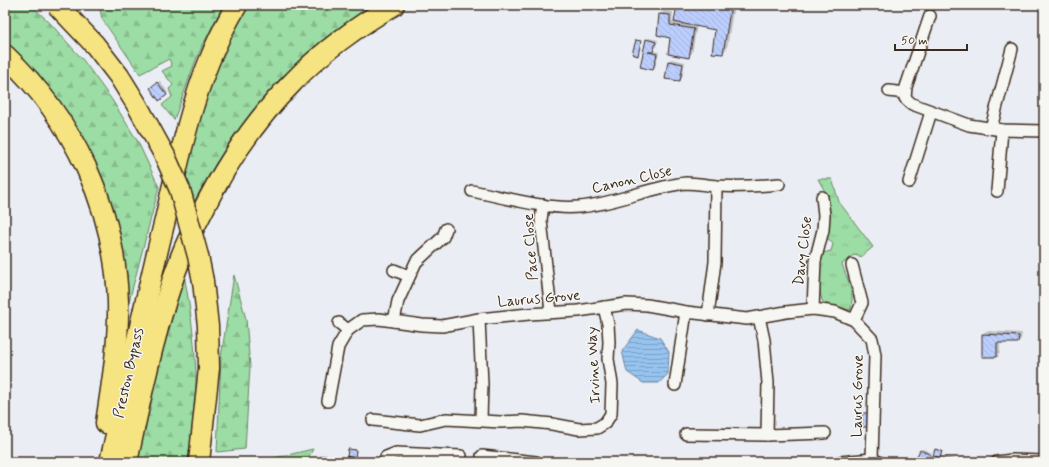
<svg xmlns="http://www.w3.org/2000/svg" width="1049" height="467" font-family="Mynerve,sans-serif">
  <defs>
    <pattern id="grass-tufts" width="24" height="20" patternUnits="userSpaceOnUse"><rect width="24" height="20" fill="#9cdca5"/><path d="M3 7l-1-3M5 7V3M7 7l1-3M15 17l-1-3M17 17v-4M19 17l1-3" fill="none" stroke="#87bd8e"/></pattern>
    <pattern id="forest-firs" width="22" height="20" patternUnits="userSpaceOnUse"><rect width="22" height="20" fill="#9cdca5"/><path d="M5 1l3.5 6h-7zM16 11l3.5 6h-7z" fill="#87bd8e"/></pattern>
    <pattern id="water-rules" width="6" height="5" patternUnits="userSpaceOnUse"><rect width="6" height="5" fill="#96c4f0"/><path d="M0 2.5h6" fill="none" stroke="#7c9fc2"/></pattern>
    <pattern id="building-back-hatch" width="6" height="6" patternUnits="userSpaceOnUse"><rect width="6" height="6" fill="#bccefe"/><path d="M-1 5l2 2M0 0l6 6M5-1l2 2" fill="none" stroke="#a2b1d9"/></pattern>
  </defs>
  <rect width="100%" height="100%" fill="#eaeef4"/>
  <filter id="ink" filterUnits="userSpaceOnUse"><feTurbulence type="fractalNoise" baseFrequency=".025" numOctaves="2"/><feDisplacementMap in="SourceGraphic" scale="8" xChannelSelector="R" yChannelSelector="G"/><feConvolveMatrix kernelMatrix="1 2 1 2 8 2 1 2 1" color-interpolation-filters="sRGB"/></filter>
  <g filter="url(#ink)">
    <g fill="url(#grass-tufts)" stroke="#6c8362">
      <path d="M818,179H832L839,202L873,247L861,257L854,255L842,264C847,279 856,294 850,310L823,303C818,288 815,267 823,253L831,251L833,244L826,236L827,195Z"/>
      <polygon points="313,449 306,462 257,462"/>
    </g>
    <g fill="url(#forest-firs)" stroke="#6c8362">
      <polygon points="5,5 31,5 50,23 83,60 112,100 138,142 159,187 125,317 113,226 5,46"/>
      <polygon points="99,5 223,5 197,57 174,120 162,105 172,97 169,89 173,85 162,71 172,66 169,59 140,74 102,19"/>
      <path d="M244,5H372C291,56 234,123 191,208L180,177L200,102Z"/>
      <path d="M184,275C191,312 196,348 196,385C196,411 193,436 191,462H135L139,438L171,315Z"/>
      <polygon points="234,275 246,319 250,367 245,449 217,452 221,357"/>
    </g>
    <polygon fill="url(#water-rules)" stroke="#72869c" points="638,330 660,338 669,352 668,374 659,383 643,383 627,372 622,351"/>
    <g fill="#0003">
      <polygon points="678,5 734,5 727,48 722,53 716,29 697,25 692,53 688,57 671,37 658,35 660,14 664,11 673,12 672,22 675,22"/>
      <polygon points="649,38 658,40 655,49 653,51 659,52 655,67 653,69 641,66 647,40"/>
      <polygon points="671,59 685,62 682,78 680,80 666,78 669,61"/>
      <polygon points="160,81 168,93 166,95 153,86"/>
      <polygon points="986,331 1022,333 1021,339 1018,342 1000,342 1000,353 996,356 983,334"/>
      <polygon points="349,449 356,450 355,456 366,457 365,462 347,462"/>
      <polygon points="923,449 932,453 927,462 921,451"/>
      <polygon points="325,454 336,462 318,462"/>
      <polygon points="568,456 582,456 582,462 566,462 566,458"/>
      <polygon points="945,457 955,459 954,462 942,462"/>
      <polygon points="370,458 380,459 380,462 367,462"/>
      <polygon points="401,459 418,459 418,462 399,462"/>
    </g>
    <g fill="url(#building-back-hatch)" stroke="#3b2a1e">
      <polygon points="677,5 731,5 723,54 712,53 715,30 674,22"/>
      <polygon points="659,14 670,15 670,25 694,29 689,58 668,54 670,38 657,35"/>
      <polygon points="646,39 656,42 653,52 648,52 657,54 653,70 640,67"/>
      <polygon points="636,40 641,41 638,56 632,54"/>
      <polygon points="668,61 683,64 680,81 665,79"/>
      <polygon points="157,82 167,95 159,101 150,88"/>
      <polygon points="982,334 1019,336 1018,343 997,343 997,357 982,357"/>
      <rect x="862" y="413" width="8" height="14"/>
      <polygon points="348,449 356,450 355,458 347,457"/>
      <polygon points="935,449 942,451 940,458 933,456"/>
      <polygon points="920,450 931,455 928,462 924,462 916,458"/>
      <polygon points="322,455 332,462 317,462"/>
      <polygon points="346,457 364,459 364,462 346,462"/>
      <polygon points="580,457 580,462 565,462 565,458"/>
      <polygon points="367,459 378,460 378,462 366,462"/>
      <polygon points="942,459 953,461 953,462 941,462"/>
    </g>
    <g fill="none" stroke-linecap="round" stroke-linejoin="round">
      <defs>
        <g id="minor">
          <polyline points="930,16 906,87 905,98 912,104 969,125 1002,130 1044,131"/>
          <polyline points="889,91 905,93"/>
          <polyline points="991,128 1012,49"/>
          <polyline points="909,182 931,112"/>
          <path d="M472,191C503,197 548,210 579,207C616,204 649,187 686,183C695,183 706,185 716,186C737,187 758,186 779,184"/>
          <polyline points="997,191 1002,130"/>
          <polyline points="543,205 541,220 551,312"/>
          <polyline points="852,265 862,303 854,320"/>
          <polyline points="394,270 409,276"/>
          <polyline points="813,309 815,261 823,230 824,215 822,197"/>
          <polyline points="708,315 715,262 716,186"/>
          <polyline points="759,317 764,340 768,383 767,435"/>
          <polyline points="479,319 482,384 481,420"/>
          <polyline points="394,321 398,301 416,262 443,237 446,229"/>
          <polyline points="339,323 348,330"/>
          <polyline points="675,385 686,312"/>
          <polyline points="328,401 338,347 348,330 362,320 379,319 422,325 442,326 479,319 529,314 578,311 626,304 647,305 686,312 747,319 786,312 813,309 835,312 854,320 872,339 875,355 872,459"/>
          <polyline points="373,420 420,425 446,419 501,422 522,421 552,424 579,429 597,428 605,423 611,414 612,384 608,359 609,342 608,324 604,307"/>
          <polyline points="686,434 767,435 825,433"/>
          <polyline points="482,456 536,462"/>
          <polyline points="386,462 386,457 396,453 461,456"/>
          <polyline points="840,462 872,459 879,462"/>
          <polyline points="997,462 1012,460 1044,461"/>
        </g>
        <g id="motorway">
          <path d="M5,55C74,120 115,208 118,302C119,343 112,383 106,423"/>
          <path d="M110,462C128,381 145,300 165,220C182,145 197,71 237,5"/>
          <path d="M127,462C142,392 156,321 182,254C187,241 194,228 200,216C224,167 255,120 293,82C320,53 359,25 394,5"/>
          <polyline points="199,462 209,368 208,326 203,281"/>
        </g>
      </defs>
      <use href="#minor" stroke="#3b2a1e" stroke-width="14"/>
      <use href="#motorway" stroke="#3b2a1e" stroke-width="23"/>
      <use href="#minor" stroke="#f6f6f2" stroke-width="11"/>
      <use href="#motorway" stroke="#f6e381" stroke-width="20"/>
      <defs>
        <polyline id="motorway-bridge" points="57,5 95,45 119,76 137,105 165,156 180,190 198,256 203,281"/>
      </defs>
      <use href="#motorway-bridge" stroke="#3b2a1e" stroke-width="23" stroke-linecap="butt"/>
      <use href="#motorway-bridge" stroke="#f6e381" stroke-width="20"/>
    </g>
  </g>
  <g text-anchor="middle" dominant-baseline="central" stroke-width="3" stroke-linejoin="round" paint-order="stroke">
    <g font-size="15" fill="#3b2a1e" stroke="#f6f6f2">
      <text transform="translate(632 180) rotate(-13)">Canon Close</text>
      <text transform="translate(531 247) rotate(-94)">Pace Close</text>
      <text transform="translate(803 251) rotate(-83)">Davy Close</text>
      <text transform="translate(539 299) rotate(-5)">Laurus Grove</text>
      <text transform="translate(594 365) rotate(-93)">Irvine Way</text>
      <text transform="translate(129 373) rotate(-77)">Preston Bypass</text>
      <text transform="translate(858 396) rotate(-89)">Laurus Grove</text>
    </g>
  </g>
  <rect width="1049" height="467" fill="none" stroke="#f6f6f2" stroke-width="20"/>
  <rect x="10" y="10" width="1029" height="447" fill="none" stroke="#3b2a1e" stroke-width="1.5" filter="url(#ink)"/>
  <path d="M895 44v6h72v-6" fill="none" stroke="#3b2a1e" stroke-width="2"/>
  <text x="901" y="44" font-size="12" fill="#3b2a1e" stroke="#f6f6f2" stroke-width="3" paint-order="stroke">50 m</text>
</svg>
